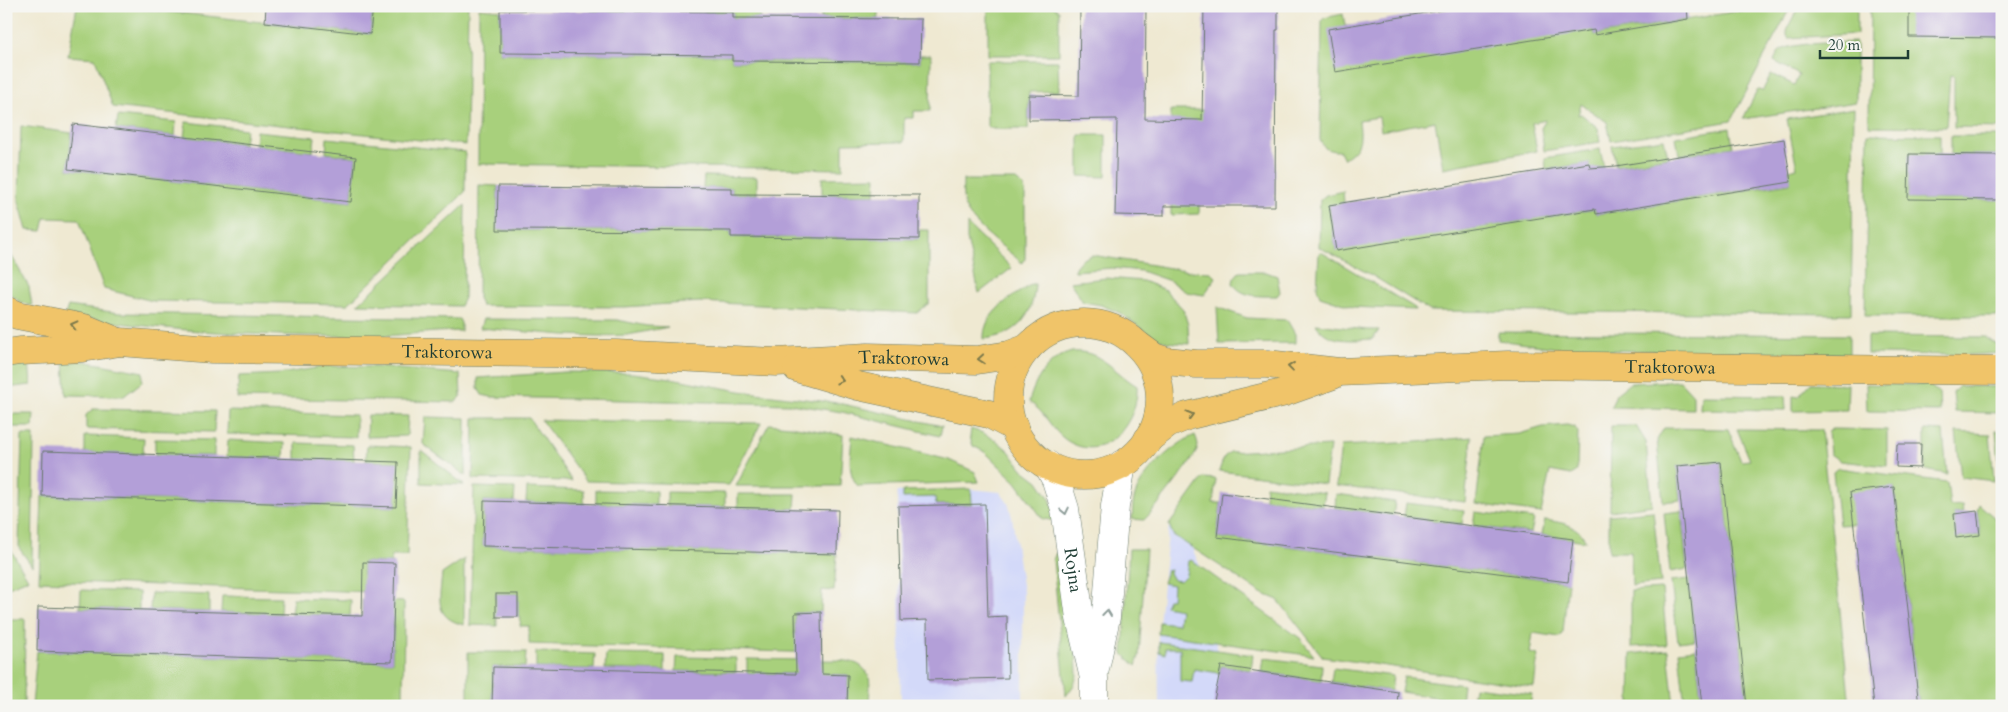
<svg xmlns="http://www.w3.org/2000/svg" width="2008" height="712" font-family="Cardo,serif">
  <rect width="100%" height="100%" fill="#f6f6f2"/>
  <filter id="ink" filterUnits="userSpaceOnUse"><feTurbulence type="fractalNoise" baseFrequency=".02" numOctaves="2"/><feDisplacementMap in="SourceGraphic" scale="10" xChannelSelector="R" yChannelSelector="G"/><feConvolveMatrix kernelMatrix="1 2 1 2 8 2 1 2 1" color-interpolation-filters="sRGB"/></filter>
  <filter id="wash" filterUnits="userSpaceOnUse"><feTurbulence type="fractalNoise" baseFrequency=".0096" numOctaves="4" result="noise"/><feDisplacementMap in="SourceGraphic" scale="20" xChannelSelector="R" yChannelSelector="G"/><feGaussianBlur stdDeviation="1.12" result="paint"/><feColorMatrix in="noise" values="0 0 0 0 0 0 0 0 0 0 0 0 0 0 0 0 0 1.4 0 .05"/><feComposite in="paint" operator="in"/></filter>
  <g filter="url(#wash)">
    <rect width="100%" height="100%" fill="#efe9d2"/>
    <g fill="#d3d9f9">
      <polygon points="971,489 1000,492 1008,503 1012,517 1023,592 1023,706 901,706 897,492"/>
      <polygon points="1169,525 1173,535 1192,548 1200,566 1221,666 1215,706 1159,706 1158,634"/>
    </g>
    <g fill="#a8d07b" stroke="#648658">
      <polygon points="77,6 116,6 370,34 373,6 468,6 466,145 113,107 95,58 68,56"/>
      <polygon points="590,6 643,6 642,11 590,11"/>
      <polygon points="704,6 760,6 760,18 733,18 733,12 705,12"/>
      <polygon points="821,6 878,6 878,19 821,18"/>
      <polygon points="988,6 1053,6 1059,11 1059,55 988,55"/>
      <path d="M1769,6H1791L1731,121L1611,141L1607,122L1581,104L1578,115L1581,114L1598,128L1600,142L1544,151L1541,128L1546,120L1532,123L1537,151L1443,168L1435,121L1381,131L1379,117L1359,120C1361,141 1362,146 1344,159L1340,151C1330,151 1324,150 1320,140L1322,21L1324,18L1343,14L1345,26L1594,30L1595,35Z"/>
      <polygon points="1799,6 1857,6 1857,34 1788,38 1786,31"/>
      <polygon points="1870,6 1909,6 2002,38 2002,128 1954,127 1954,76 1950,75 1946,127 1869,126"/>
      <polygon points="479,8 500,10 500,53 732,55 732,61 920,62 920,55 931,55 930,111 914,111 914,118 904,118 904,142 843,143 843,169 478,164"/>
      <path d="M1856,42V102L1743,119L1758,89L1763,90L1771,74L1794,85L1799,75L1774,61C1776,57 1777,53 1780,51C1792,42 1839,43 1856,42Z"/>
      <polygon points="987,61 1058,61 1059,91 1029,92 1028,129 993,129 987,126"/>
      <polygon points="1854,108 1851,314 1430,311 1373,276 1319,247 1320,200 1326,195 1343,191 1344,203 1329,206 1336,250 1595,209 1596,214 1790,183 1789,170 1797,168 1787,119"/>
      <polygon points="1171,110 1203,110 1199,214 1171,215"/>
      <polygon points="118,116 176,122 175,136 116,129"/>
      <polygon points="186,122 246,129 244,144 184,137"/>
      <polygon points="21,126 72,133 68,169 351,202 356,157 326,153 327,138 465,152 465,192 348,304 153,301 104,289 79,219 45,218 42,231 27,230 19,201"/>
      <polygon points="1730,128 1733,147 1679,155 1676,137"/>
      <polygon points="256,131 315,137 313,152 255,145"/>
      <polygon points="1868,134 1940,135 1940,155 1909,154 1908,199 2002,200 2002,316 1865,316"/>
      <polygon points="1079,135 1106,135 1106,177 1079,176"/>
      <rect x="1951" y="136" width="51" height="19"/>
      <polygon points="1664,139 1668,157 1616,166 1612,146"/>
      <polygon points="1600,149 1604,168 1590,170 1589,163 1546,170 1545,158"/>
      <polygon points="704,176 757,177 757,194 732,194 732,188 703,188"/>
      <polygon points="876,177 875,195 822,194 822,178"/>
      <path d="M963,180H1016L1023,186L1025,191V259L1022,263C1007,249 972,225 965,207C962,199 963,189 963,180Z"/>
      <polygon points="479,185 498,186 498,230 731,231 731,237 918,239 919,230 929,230 929,303 917,313 700,302 624,307 481,306 478,298"/>
      <polygon points="465,205 464,298 460,306 358,304"/>
      <polygon points="967,224 1012,268 979,293 967,239"/>
      <path d="M6,246L29,287L32,306C20,303 14,298 6,290Z"/>
      <polygon points="1321,252 1415,308 1415,310 1353,307 1320,296 1317,288 1319,253"/>
      <polygon points="1092,255 1189,271 1211,272 1216,277 1204,295 1186,292 1170,281 1141,271 1112,268 1075,271 1075,267 1081,260"/>
      <path d="M1239,272H1266L1277,276L1280,292L1277,296C1262,296 1241,298 1233,283L1234,278Z"/>
      <polygon points="1106,278 1143,281 1165,290 1183,309 1188,325 1189,344 1167,342 1154,337 1120,313 1101,305 1083,302 1070,282"/>
      <path d="M1032,284H1035C1033,318 1017,335 984,339C983,312 1012,297 1032,284Z"/>
      <path d="M68,306L119,313L459,319L461,323V331C431,331 402,336 373,336C270,337 167,332 65,315Z"/>
      <polygon points="1217,307 1247,318 1287,320 1295,334 1295,343 1219,344"/>
      <polygon points="483,319 617,320 647,326 668,327 628,335 599,336 565,335 480,328"/>
      <path d="M1316,324L1367,330H1379L1373,339C1354,340 1327,344 1316,324Z"/>
      <polygon points="1498,332 1849,335 1849,354 1596,350 1557,348 1498,340"/>
      <polygon points="1867,336 1985,337 2002,348 2002,353 1968,355 1867,354"/>
      <path d="M1072,352C1100,349 1115,373 1137,386C1139,422 1104,466 1066,440C1051,430 1046,412 1029,402C1035,379 1048,358 1072,352Z"/>
      <polygon points="29,360 31,385 6,388 6,366"/>
      <polygon points="64,361 83,361 143,372 142,382 124,396 66,395"/>
      <polygon points="328,366 376,367 460,374 461,397 456,402 237,398 239,376 280,374"/>
      <polygon points="565,372 632,373 671,378 739,391 838,403 942,426 940,436 842,412 790,404 491,397 482,395 478,388 478,378"/>
      <polygon points="1680,381 1693,395 1693,409 1611,407 1616,394 1630,383"/>
      <polygon points="1811,383 1848,384 1847,410 1793,411 1793,396 1798,397"/>
      <polygon points="1866,384 1929,385 1939,393 1940,412 1867,411"/>
      <polygon points="1959,386 2002,387 2002,413 1955,412 1953,393"/>
      <polygon points="1701,395 1785,396 1786,410 1700,409"/>
      <polygon points="93,409 215,411 214,432 86,429 86,415"/>
      <polygon points="228,411 356,415 356,437 227,434"/>
      <polygon points="6,414 34,414 33,427 6,427"/>
      <polygon points="368,415 408,416 407,436 367,437"/>
      <polygon points="425,417 466,418 466,476 423,444"/>
      <polygon points="474,418 529,418 572,481 473,479"/>
      <polygon points="541,420 761,423 729,485 586,481"/>
      <polygon points="769,424 790,426 843,435 840,486 736,486"/>
      <polygon points="1567,425 1574,427 1578,432 1577,470 1576,472 1571,475 1550,471 1541,513 1476,504 1484,436 1519,434 1543,427"/>
      <polygon points="1611,426 1636,426 1646,442 1652,505 1610,511"/>
      <polygon points="1664,428 1728,429 1741,461 1750,460 1737,429 1821,430 1850,706 1747,706 1721,462 1677,466 1680,500 1663,502 1657,440"/>
      <polygon points="971,429 983,433 997,441 1009,451 1022,469 1038,481 1050,499 1058,521 1043,519 1016,482 985,452 973,446 970,437"/>
      <polygon points="1832,429 1887,430 1887,466 1840,461 1830,454 1828,431"/>
      <polygon points="1925,430 1943,431 1947,474 1925,470"/>
      <polygon points="1996,431 2002,431 2002,481 2001,480"/>
      <polygon points="1956,432 1990,434 1994,481 1961,477"/>
      <polygon points="22,435 34,435 32,566 19,548"/>
      <path d="M1195,435C1197,440 1199,445 1197,450C1194,460 1152,513 1144,520L1132,519C1133,513 1132,506 1134,499C1140,474 1172,445 1195,435Z"/>
      <polygon points="85,436 144,438 143,454 85,453"/>
      <path d="M852,436L949,460L975,472L979,482L858,486C846,472 851,453 852,436Z"/>
      <polygon points="1472,437 1465,502 1336,486 1341,446 1417,442"/>
      <polygon points="155,439 214,440 214,456 155,455"/>
      <polygon points="228,440 285,443 284,458 227,457"/>
      <polygon points="296,443 353,445 354,461 296,459"/>
      <polygon points="367,445 411,447 407,556 391,556 391,563 363,562 363,575 372,592 39,581 42,496 396,507 397,462 366,461"/>
      <polygon points="1330,446 1325,484 1219,471 1224,457 1230,452"/>
      <polygon points="421,450 464,485 421,483"/>
      <polygon points="1838,468 1947,482 1950,506 1962,505 1963,513 1954,514 1957,538 1980,535 1977,511 1979,504 1998,521 2002,559 2002,706 1919,706 1894,487 1854,524 1839,525 1833,472"/>
      <polygon points="1203,478 1216,479 1213,503 1221,503 1217,537 1568,582 1563,632 1560,637 1533,633 1530,653 1538,655 1534,687 1323,657 1278,600 1261,593 1173,535 1169,525"/>
      <polygon points="1266,485 1325,493 1323,506 1265,499"/>
      <polygon points="474,487 515,488 514,502 484,501 483,546 837,554 834,591 822,590 821,612 795,613 795,634 821,634 821,653 529,644 529,626 520,626 521,617 518,617 518,594 496,594 497,626 470,625"/>
      <polygon points="527,488 584,490 584,504 526,502"/>
      <polygon points="971,489 972,504 936,505 935,497 903,498 903,491"/>
      <polygon points="596,490 656,491 656,505 596,504"/>
      <polygon points="667,492 725,493 725,507 667,506"/>
      <polygon points="738,494 796,494 795,509 738,508"/>
      <polygon points="1336,494 1395,502 1393,516 1335,508"/>
      <polygon points="1406,503 1464,510 1462,524 1404,517"/>
      <polygon points="1653,511 1661,583 1632,586 1631,552 1609,552 1609,515"/>
      <polygon points="1681,511 1687,569 1670,572 1664,513"/>
      <polygon points="1475,512 1534,519 1531,533 1473,526"/>
      <path d="M1545,520C1563,523 1577,524 1586,541L1542,535Z"/>
      <polygon points="6,547 9,547 28,579 6,588"/>
      <polygon points="1129,549 1146,549 1139,656 1136,666 1123,654"/>
      <polygon points="1063,550 1076,651 1077,675 1074,685 1066,696 1053,560 1056,553"/>
      <path d="M464,559V625C433,617 440,599 442,574Z"/>
      <polygon points="1191,560 1300,638 1314,656 1158,634 1159,622 1178,624 1180,609 1165,606 1168,599 1172,599 1173,585 1163,583 1167,570 1170,570 1169,573 1173,580 1180,581 1186,575 1188,561"/>
      <polygon points="1689,579 1695,640 1678,642 1671,581"/>
      <polygon points="1662,589 1667,645 1631,647 1631,591"/>
      <polygon points="81,590 139,592 139,610 80,608"/>
      <polygon points="151,593 209,595 209,612 150,610"/>
      <polygon points="222,596 281,597 280,614 221,612"/>
      <polygon points="293,598 351,600 350,616 291,614"/>
      <polygon points="362,600 404,602 403,706 32,706 37,651 392,662 394,617 362,616"/>
      <polygon points="6,619 25,619 24,706 6,706"/>
      <polygon points="1159,642 1253,655 1251,670 1221,666 1219,673 1194,669 1192,682 1180,681 1180,648 1165,648 1165,654 1159,652"/>
      <polygon points="1696,649 1702,706 1685,706 1679,651"/>
      <polygon points="1668,650 1674,706 1630,706 1631,654"/>
      <polygon points="468,652 526,652 525,667 493,667 492,706 468,706"/>
      <polygon points="536,652 595,654 594,669 536,668"/>
      <polygon points="606,654 665,655 665,671 605,669"/>
      <polygon points="677,657 736,658 736,672 676,671"/>
      <polygon points="1264,658 1322,665 1321,681 1262,672"/>
      <polygon points="747,659 806,660 805,674 747,673"/>
      <path d="M817,660C834,661 863,656 869,678C871,686 869,697 869,706H847L848,675L817,674Z"/>
      <polygon points="1333,668 1393,676 1391,691 1331,682"/>
      <polygon points="1404,677 1463,685 1461,701 1401,692"/>
      <polygon points="1474,687 1532,694 1530,706 1496,706 1472,702"/>
    </g>
    <g id="blocks">
      <g fill="#b39fd8">
        <polygon points="266,6 373,6 370,34 265,22"/>
        <polygon points="1080,6 1146,6 1145,119 1202,120 1204,6 1278,6 1278,30 1276,30 1275,206 1164,206 1164,216 1115,215 1117,119 1029,120 1029,95 1079,96"/>
        <polygon points="1468,6 1687,6 1688,19 1595,35 1594,30 1335,72 1328,29"/>
        <polygon points="1909,6 2002,6 2002,38 1909,37"/>
        <polygon points="500,10 733,12 733,18 921,19 920,62 732,61 732,55 500,53"/>
        <polygon points="73,124 356,157 351,202 68,169"/>
        <polygon points="1784,139 1791,182 1596,214 1595,209 1336,251 1329,205 1589,163 1590,168 1616,166"/>
        <polygon points="1909,154 2002,155 2002,200 1908,199"/>
        <polygon points="498,186 732,188 732,194 919,195 919,239 731,237 731,231 497,230"/>
        <polygon points="1897,444 1921,444 1920,468 1896,467"/>
        <polygon points="43,451 398,462 396,507 42,496"/>
        <polygon points="1721,462 1747,706 1702,706 1677,466"/>
        <polygon points="1894,487 1919,706 1874,706 1850,492"/>
        <polygon points="1222,493 1573,539 1568,582 1217,537"/>
        <polygon points="484,501 838,510 837,554 483,546"/>
        <polygon points="985,504 988,617 1007,616 1008,678 928,680 927,620 901,621 898,506"/>
        <polygon points="1977,511 1980,535 1956,538 1954,514"/>
        <polygon points="363,562 395,563 392,662 37,651 38,607 362,616"/>
        <rect x="496" y="594" width="22" height="23"/>
        <polygon points="821,612 822,674 848,675 847,706 492,706 493,667 796,674 795,613"/>
        <polygon points="1221,666 1398,692 1397,706 1213,706"/>
      </g>
    </g>
  </g>
  <g filter="url(#ink)">
    <use href="#blocks" fill-opacity="0" stroke="#68796b" stroke-width="1"/>
    <g fill="none" stroke-linecap="round" stroke-linejoin="round">
      <defs>
        <g id="minor">
          <path id="s1" d="M1048,465L1056,480L1065,509L1080,618L1094,678V706"/>
          <polyline points="1095,669 1106,617 1115,506 1122,464"/>
        </g>
        <g id="major">
          <polyline points="6,310 17,315 84,328 118,342"/>
          <circle cx="1084" cy="399" r="76"/>
          <path id="s2" d="M1139,346L1154,357L1166,361L1196,364H1267L1339,372L1508,365L2002,371"/>
          <path id="s3" d="M6,353L20,351L82,348L120,342L212,349L616,354L776,362L868,357L977,360L1009,355L1028,348"/>
          <polyline points="797,368 858,386 989,414 1014,427"/>
          <polyline points="1148,439 1168,424 1187,416 1282,393 1333,375"/>
        </g>
      </defs>
      <use href="#minor" stroke="#68796b" stroke-width="29"/>
      <use href="#major" stroke="#68796b" stroke-width="29"/>
      <use href="#minor" stroke="#fff" stroke-width="28"/>
      <use href="#major" stroke="#f0c469" stroke-width="28"/>
    </g>
    <defs><path id="oneway-chevron" d="M-2-3.5L2.5 0L-2 3.5" fill="none" stroke-width="1.6" stroke-linecap="round" stroke-linejoin="round" transform="scale(1.25)"/></defs>
    <g stroke="#7d7a4c">
      <use href="#oneway-chevron" transform="translate(74 325) rotate(-166)"/>
      <use href="#oneway-chevron" transform="translate(981 359) rotate(175)"/>
      <use href="#oneway-chevron" transform="translate(1291 367) rotate(-173)"/>
      <use href="#oneway-chevron" transform="translate(840 380) rotate(16)"/>
      <use href="#oneway-chevron" transform="translate(1190 415) rotate(-16)"/>
    </g>
    <g stroke="#8f9e9a">
      <use href="#oneway-chevron" transform="translate(1065 511) rotate(78)"/>
      <use href="#oneway-chevron" transform="translate(1107 613) rotate(-83)"/>
    </g>
  </g>
  <g text-anchor="middle" dominant-baseline="central" stroke-width="5" stroke-linejoin="round" paint-order="stroke">
    <g font-size="18" fill="#1f3d34" stroke="#f6f6f2">
      <text stroke="none"><textPath href="#s3" startOffset="442">Traktorowa</textPath></text>
      <text stroke="none"><textPath href="#s3" startOffset="899">Traktorowa</textPath></text>
      <text stroke="none"><textPath href="#s2" startOffset="536">Traktorowa</textPath></text>
      <text stroke="none"><textPath href="#s1" startOffset="109">Rojna</textPath></text>
    </g>
  </g>
  <rect width="2008" height="712" fill="none" stroke="#f6f6f2" stroke-width="25"/>
  <path d="M1820 50v8h88v-8" fill="none" stroke="#1f3d34" stroke-width="2.5"/>
  <text x="1828" y="50" font-size="15" fill="#1f3d34" stroke="#f6f6f2" stroke-width="4" paint-order="stroke">20 m</text>
</svg>
